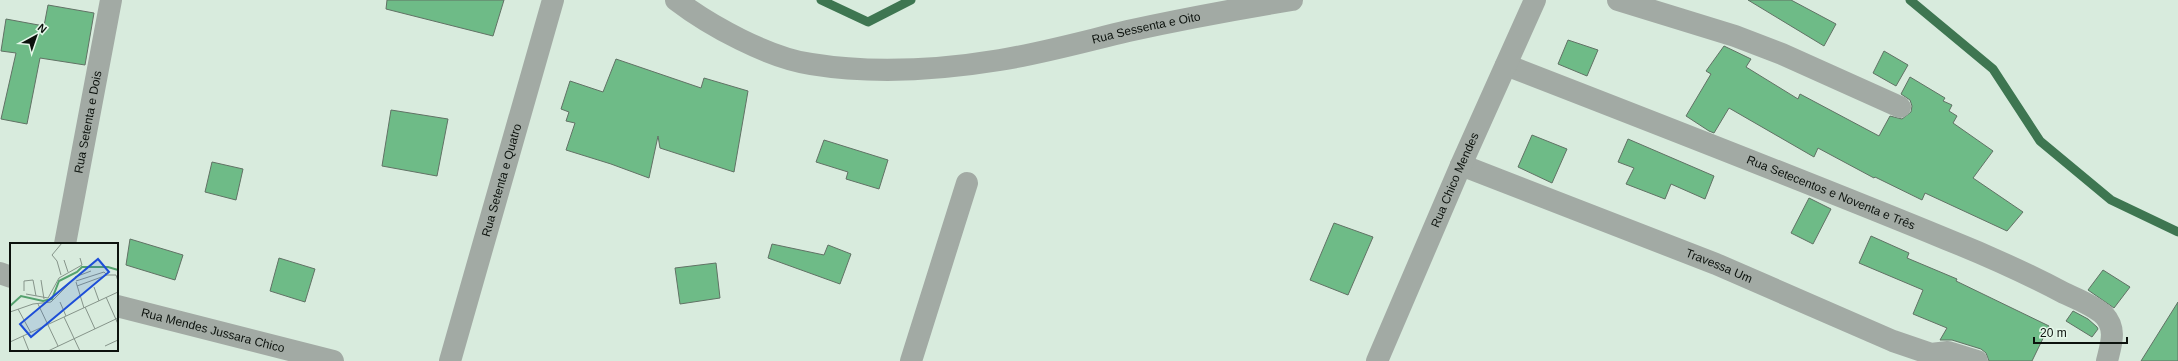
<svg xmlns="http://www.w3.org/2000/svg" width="2178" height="361" font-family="Helvetica,sans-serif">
  <rect width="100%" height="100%" fill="#d8ebdd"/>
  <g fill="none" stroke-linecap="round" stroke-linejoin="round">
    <g stroke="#3e7651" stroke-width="9">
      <polyline points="821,0 868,22 911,0"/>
      <polyline points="1910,0 1993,69 2040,141 2111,200 2178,232"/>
    </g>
  </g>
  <g fill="#6ebb87" stroke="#617265">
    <polygon points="387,0 504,0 493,36 386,9"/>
    <polygon points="1748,0 1791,0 1836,24 1824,46"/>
    <polygon points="48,5 94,13 85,65 40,58 27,124 1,119 16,53 1,51 6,19 44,26"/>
    <polygon points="1568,40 1598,50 1587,76 1558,64"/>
    <polygon points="1724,46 1751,59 1746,67 1798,99 1800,94 1879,136 1890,116 1902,119 1911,112 1912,106 1910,100 1901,94 1910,77 1945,98 1943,101 1952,105 1949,111 1957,116 1953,123 1993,151 1973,178 2023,212 2007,231 1925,193 1922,200 1875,177 1874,178 1818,148 1814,157 1729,108 1714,133 1709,131 1686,116 1711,74 1706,71"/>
    <polygon points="1884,51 1908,65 1896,86 1873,73"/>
    <polygon points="616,59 701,88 704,78 748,91 734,172 660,148 658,136 649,178 611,164 566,150 575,123 566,121 569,112 561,109 570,81 603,92"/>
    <polygon points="391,110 448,119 437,176 382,166"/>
    <polygon points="1532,135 1567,149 1552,183 1518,167"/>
    <polygon points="1628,139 1714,176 1705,199 1671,184 1665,199 1626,184 1634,168 1618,162"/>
    <polygon points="824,140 888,160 879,189 846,179 848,172 816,162"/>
    <polygon points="212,162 243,169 236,200 205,192"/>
    <polygon points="1809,198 1831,209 1813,244 1791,233"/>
    <polygon points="1334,223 1373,237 1348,295 1310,280"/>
    <polygon points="1871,236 1909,253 1907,258 1957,279 1956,281 2049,326 2032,361 1989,361 1986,353 1981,349 1952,340 1940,340 1947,328 1913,314 1923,290 1859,263"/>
    <polygon points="130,239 183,255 175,280 126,265"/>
    <polygon points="772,244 824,255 828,245 851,254 840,284 768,258"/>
    <polygon points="279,258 315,269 305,302 270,291"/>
    <polygon points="716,263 720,298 680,304 675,268"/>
    <polygon points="2103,270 2130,287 2114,308 2088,290"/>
    <polygon points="2178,302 2178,361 2141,361"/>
    <polygon points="2073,311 2088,319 2097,327 2098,329 2092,337 2066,321"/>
  </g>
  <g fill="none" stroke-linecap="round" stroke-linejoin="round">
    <g stroke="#a2aaa4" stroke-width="22">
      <path id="s1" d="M676,0C710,26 769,58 811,64C872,74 939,70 1000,60C1043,53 1086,41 1128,31C1183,19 1237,9 1292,0"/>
      <polyline points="1618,0 1735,36 1782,54 1900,107"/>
      <path id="s2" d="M1506,65C1653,122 1800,179 1946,239C1986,255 2026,273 2064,293C2077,299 2093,305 2104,315C2117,329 2111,344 2107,361"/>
      <path id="s3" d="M1461,165L1716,264L1893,341L1931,354L1948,352L1977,361"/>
      <path id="s4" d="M65,244L111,0"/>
      <polyline points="0,273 11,277"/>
      <path id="s5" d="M117,306L333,361"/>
      <path id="s6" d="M450,361L553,0"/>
      <polyline points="911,361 967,183"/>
      <path id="s7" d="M1377,361L1461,165L1535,0"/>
    </g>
  </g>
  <g text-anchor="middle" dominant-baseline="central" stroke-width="4" stroke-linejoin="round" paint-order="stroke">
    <g font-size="12" fill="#0c120d" stroke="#e5f8ea">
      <text stroke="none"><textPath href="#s1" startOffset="490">Rua Sessenta e Oito</textPath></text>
      <text stroke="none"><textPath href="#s4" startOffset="124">Rua Setenta e Dois</textPath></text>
      <text stroke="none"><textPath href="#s6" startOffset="188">Rua Setenta e Quatro</textPath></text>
      <text stroke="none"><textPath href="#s7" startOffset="197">Rua Chico Mendes</textPath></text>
      <text stroke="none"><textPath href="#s2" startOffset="349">Rua Setecentos e Noventa e Três</textPath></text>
      <text stroke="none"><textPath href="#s3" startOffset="277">Travessa Um</textPath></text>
      <text stroke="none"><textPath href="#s5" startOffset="99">Rua Mendes Jussara Chico</textPath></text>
    </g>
  </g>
  <g transform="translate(10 243)">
    <rect width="108" height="108" fill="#d8ebdd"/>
    <path fill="none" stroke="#54a16e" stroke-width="2" d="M0,63L11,53L33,58L42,56L49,38L67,29L72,24H98L108,27"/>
    <path fill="none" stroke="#86948a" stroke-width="1" d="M54,17L58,29M51,32L47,18L42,12L52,0M65,34L81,28M31,37L34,56M66,38L94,29L97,32H106L108,38M66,39L74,65M67,43L97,32M84,44L89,58M14,48V38L23,37L26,53M16,51L38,55L49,35L72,22L70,15M96,54L108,81M50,59L56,73M28,61L48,103M75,64L85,86M8,66L21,90M0,69L23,61L41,59L65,35M54,74L70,108M13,93L19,108M0,99L108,49M95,103L108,97M38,108L108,75"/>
    <path fill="#1d4ed8" fill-opacity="0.15" stroke="#1d4ed8" stroke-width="2" d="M88,16L99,29L21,94L10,81Z"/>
    <rect width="108" height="108" fill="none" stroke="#0c120d" stroke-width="2"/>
  </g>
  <g transform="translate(36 36) rotate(40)" stroke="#e5f8ea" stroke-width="3" paint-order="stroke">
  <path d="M0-3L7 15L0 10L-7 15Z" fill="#0c120d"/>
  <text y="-6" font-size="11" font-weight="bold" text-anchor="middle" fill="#0c120d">N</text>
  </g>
  <path d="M2034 337v6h93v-6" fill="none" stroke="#0c120d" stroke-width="2"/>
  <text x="2040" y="337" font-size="12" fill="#0c120d" stroke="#e5f8ea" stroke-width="3" paint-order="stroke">20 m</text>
</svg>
